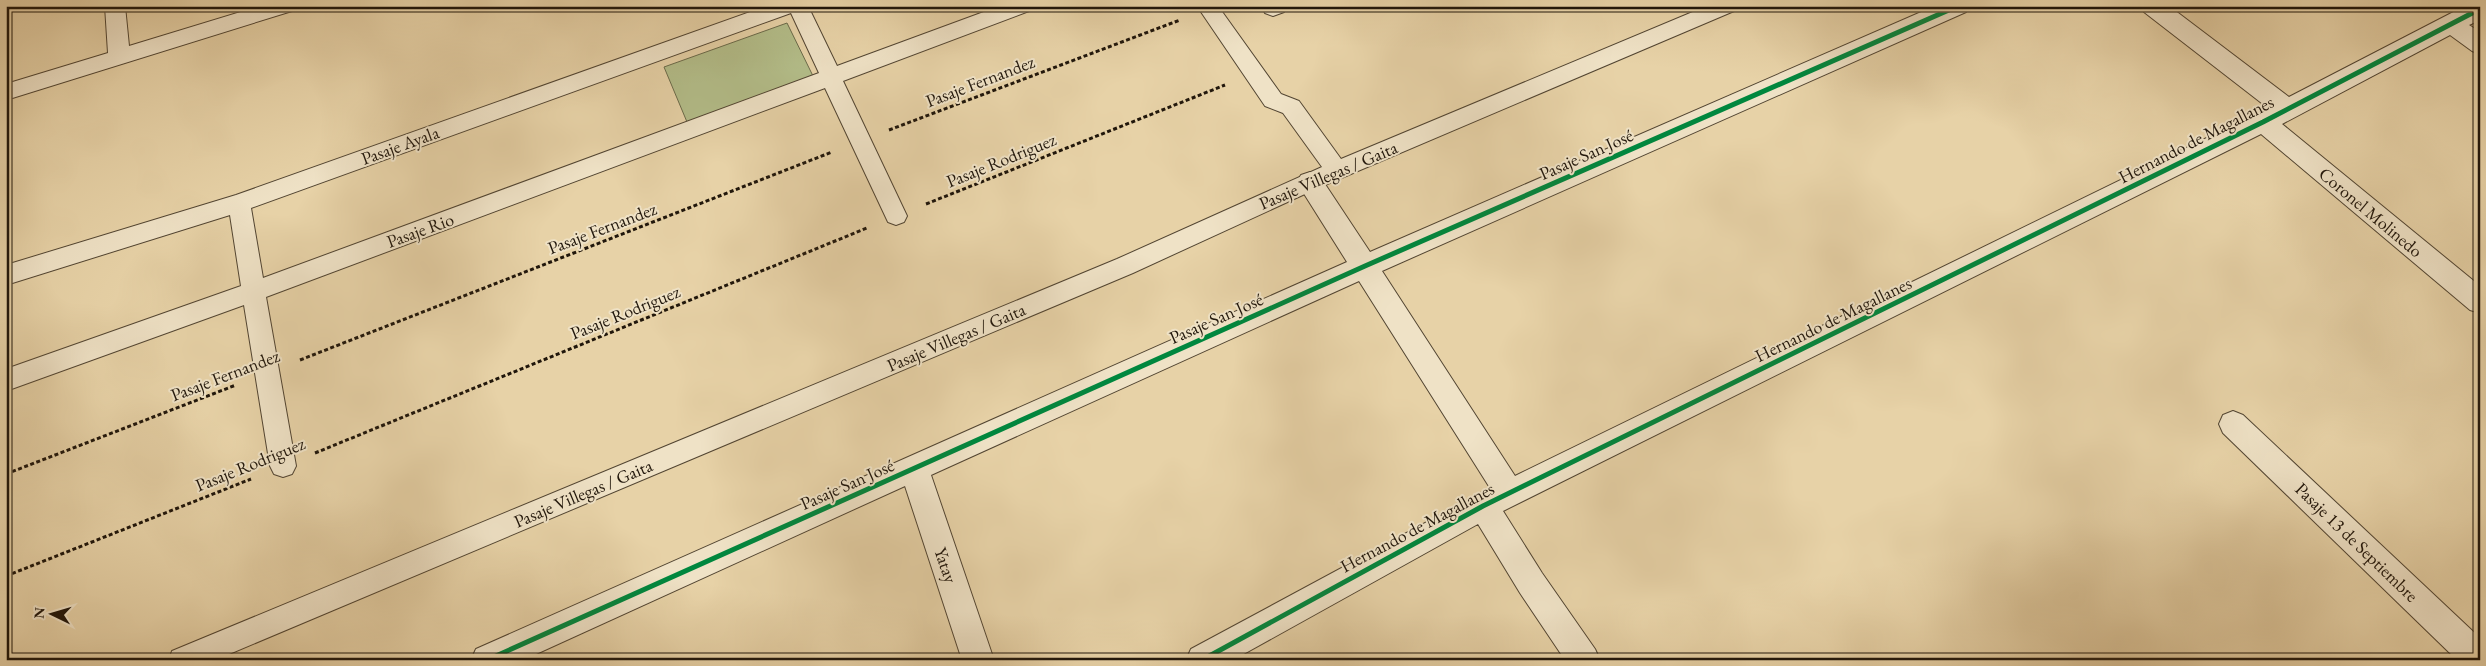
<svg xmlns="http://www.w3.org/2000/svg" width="2486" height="666" font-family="'EB Garamond',serif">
  <rect width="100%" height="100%" fill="#e7d2a7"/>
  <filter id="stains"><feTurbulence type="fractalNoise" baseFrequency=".004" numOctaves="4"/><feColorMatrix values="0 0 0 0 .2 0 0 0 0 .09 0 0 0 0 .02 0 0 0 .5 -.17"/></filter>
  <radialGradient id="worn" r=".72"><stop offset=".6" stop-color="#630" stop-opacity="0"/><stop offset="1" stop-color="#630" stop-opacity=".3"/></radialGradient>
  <polygon fill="#b3bd89" stroke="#6a6a4a" points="787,23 813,76 687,122 664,67"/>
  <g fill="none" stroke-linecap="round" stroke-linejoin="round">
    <defs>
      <g id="service">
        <polygon points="105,6 125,6 129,46 260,6 295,6 292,11 6,100 6,84 108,53"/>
        <path d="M767,6H808L837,66L1000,6H1032L1029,11L843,81L907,216L904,222L896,225L888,222L825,88L266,297L296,466L292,474L283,477L274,474L270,466L244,305L6,391V369L241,286L230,215L6,285V265L236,195ZM791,13L819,73L263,278L251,208Z"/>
        <polygon points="1197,6 1218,6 1281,94 1299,101 1341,159 1707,6 1737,6 1734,11 1318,188 1133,273 215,660 169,660 172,651 1117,259 1322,167 1283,113 1265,106"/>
      </g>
      <g id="minor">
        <polygon points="1262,6 1288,6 1284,12 1273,16 1265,13"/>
        <polygon points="1935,6 1970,6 1966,12 1382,271 1515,476 2268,108 2144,12 2140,6 2169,6 2289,97 2465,6 2480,6 2480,20 2469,25 2480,32 2480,54 2472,51 2450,35 2282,124 2480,286 2480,313 2470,310 2261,134 1503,511 1542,573 1595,649 1600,660 1565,660 1520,593 1478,524 1233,660 1186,660 1191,649 1490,488 1359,281 931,475 994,660 962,660 905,486 523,660 471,660 476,649 1347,262 1301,189 1297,182 1301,175 1310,172 1319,175 1370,252"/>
        <polygon points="2233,411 2243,415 2480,638 2480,660 2457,660 2223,433 2219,424 2223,415"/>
      </g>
    </defs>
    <use href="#service" stroke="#524532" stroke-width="2"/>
    <use href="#minor" stroke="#524532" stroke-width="2"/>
    <g stroke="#20160b" stroke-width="3" stroke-dasharray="4 2.5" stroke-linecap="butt">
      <polyline points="889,130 1180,20"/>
      <polyline points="926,204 1225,85"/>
      <polyline points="300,360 832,152"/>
      <polyline points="315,453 867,228"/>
      <polyline points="6,474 236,385"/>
      <polyline points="6,576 251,479"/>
    </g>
    <use href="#service" fill="#efe2c6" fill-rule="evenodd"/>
    <use href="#minor" fill="#efe2c6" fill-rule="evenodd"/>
    <defs>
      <g id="cycleway">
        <polyline points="487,660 1365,266 1958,6"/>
        <polyline points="1202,660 1483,506 2263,122 2480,9"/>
      </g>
    </defs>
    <use href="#cycleway" stroke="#efe2c6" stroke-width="8"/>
    <use href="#cycleway" stroke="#00873e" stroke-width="5"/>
  </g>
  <g text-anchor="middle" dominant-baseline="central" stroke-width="4" stroke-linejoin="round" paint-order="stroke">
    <g font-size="18" fill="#20160b" stroke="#efe2c6">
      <text transform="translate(980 81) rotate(-21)">Pasaje Fernandez</text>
      <text transform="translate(2196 139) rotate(-27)">Hernando de Magallanes</text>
      <text transform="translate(400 145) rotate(-20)">Pasaje Ayala</text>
      <text transform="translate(1586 154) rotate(-24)">Pasaje San José</text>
      <text transform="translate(1001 160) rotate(-22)">Pasaje Rodriguez</text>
      <text transform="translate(1328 175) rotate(-23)">Pasaje Villegas / Gaita</text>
      <text transform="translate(2371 212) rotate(40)">Coronel Molinedo</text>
      <text transform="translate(602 228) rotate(-21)">Pasaje Fernandez</text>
      <text transform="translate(420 230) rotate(-20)">Pasaje Rio</text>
      <text transform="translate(625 312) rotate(-22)">Pasaje Rodriguez</text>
      <text transform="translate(1216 318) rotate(-24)">Pasaje San José</text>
      <text transform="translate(1833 319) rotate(-26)">Hernando de Magallanes</text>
      <text transform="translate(956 337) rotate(-23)">Pasaje Villegas / Gaita</text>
      <text transform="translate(225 375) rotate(-21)">Pasaje Fernandez</text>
      <text transform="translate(250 464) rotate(-22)">Pasaje Rodriguez</text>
      <text transform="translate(847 484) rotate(-24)">Pasaje San José</text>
      <text transform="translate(583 493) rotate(-23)">Pasaje Villegas / Gaita</text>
      <text transform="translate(1417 527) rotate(-28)">Hernando de Magallanes</text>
      <text transform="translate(2357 542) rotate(44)">Pasaje 13 de Septiembre</text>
      <text transform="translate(946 565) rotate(71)">Yatay</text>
    </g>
  </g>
  <rect width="2486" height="666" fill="none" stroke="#e7d2a7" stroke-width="25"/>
  <rect x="8" y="8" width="2471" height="651" fill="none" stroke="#20160b" stroke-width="2.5"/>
  <rect x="12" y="12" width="2461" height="641" fill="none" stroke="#20160b"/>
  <g transform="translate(52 614) rotate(275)" stroke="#efe2c6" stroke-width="4" paint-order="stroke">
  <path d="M0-4L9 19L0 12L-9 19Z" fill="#20160b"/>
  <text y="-8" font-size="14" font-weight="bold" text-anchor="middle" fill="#20160b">N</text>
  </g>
  <rect width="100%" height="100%" filter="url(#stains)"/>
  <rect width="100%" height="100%" fill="url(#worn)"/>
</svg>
